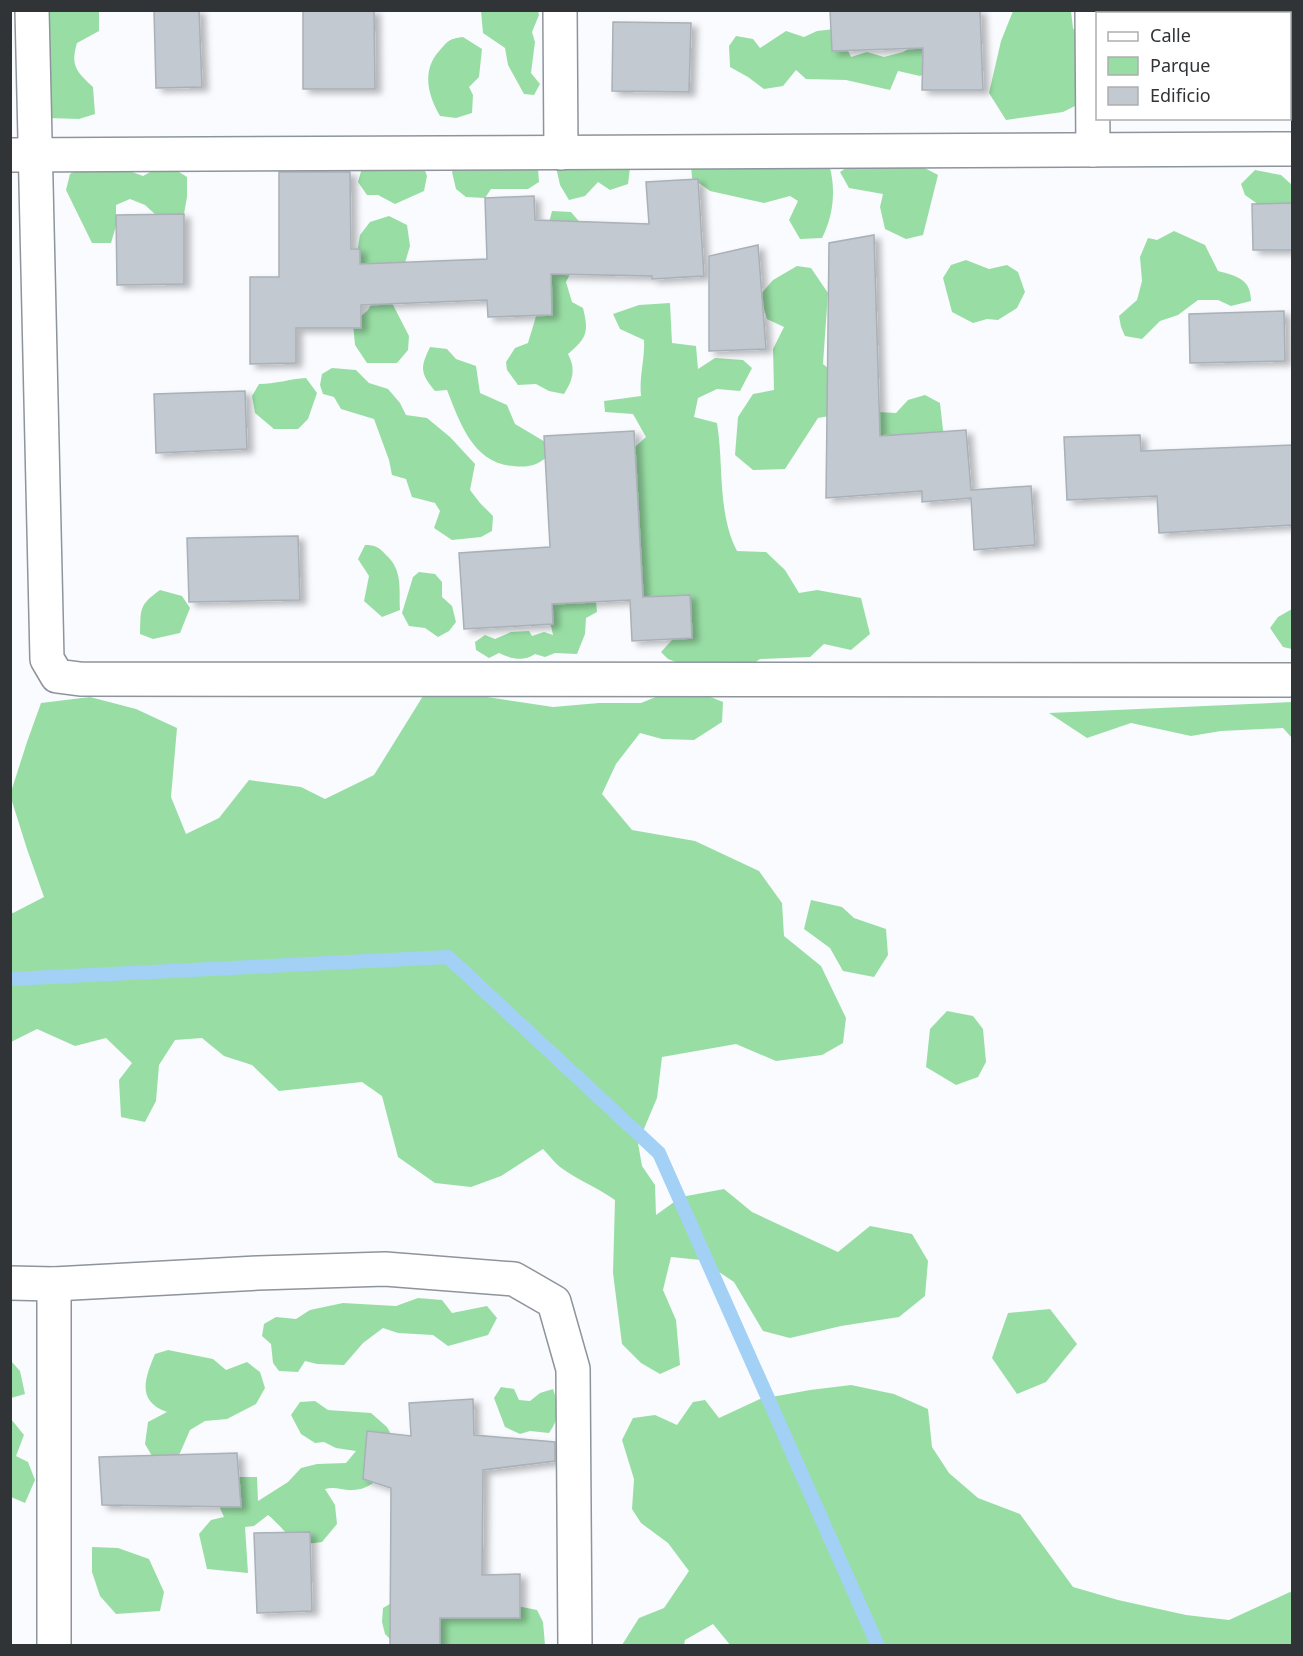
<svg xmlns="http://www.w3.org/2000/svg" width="1303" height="1656" font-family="'Noto Sans',sans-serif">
  <defs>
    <filter id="shadow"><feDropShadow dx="6" dy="4" stdDeviation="3" flood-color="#0004"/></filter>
  </defs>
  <rect width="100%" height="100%" fill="#f9fbff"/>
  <g fill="#98dea4">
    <path d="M95,10L99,12V31L77,43C70,66 77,72 93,87L95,114L79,119L47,118L44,11Z"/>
    <polygon points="481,11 538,11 539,15 532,32 535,42 531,73 540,84 534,95 524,94 508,65 505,48 483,33"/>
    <polygon points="1013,11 1071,11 1073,28 1081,41 1081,103 1063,112 1006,120 989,93 1001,41"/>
    <polygon points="835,29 844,42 851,57 867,52 884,57 903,52 924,40 940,65 920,76 898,71 890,90 846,80 806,79 796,70 783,86 764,89 748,77 730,67 729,46 736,36 753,39 760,48 786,31 804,37 817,31"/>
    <path d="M463,37L482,49L479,77L469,87L473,95L472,113L456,118L440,116C428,95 421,70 440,50C449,40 449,39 463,37Z"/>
    <polygon points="462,154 538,168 539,182 528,189 491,189 485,198 466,197 456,189 452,172"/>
    <polygon points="421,160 427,176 424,191 395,204 378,195 367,195 358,182 364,161"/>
    <polygon points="858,160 919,165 938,175 923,235 906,239 885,229 880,207 883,194 849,188 840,172"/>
    <polygon points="106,162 143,176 159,167 176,170 187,177 187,197 184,214 156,215 145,205 130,199 116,205 116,226 111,243 92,243 66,190 70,174 81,168"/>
    <path d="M819,162L830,168C836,192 833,216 822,238L800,239L789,220L798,201L790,196L764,203L710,191L692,178L691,164Z"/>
    <polygon points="556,167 630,168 628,184 610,190 598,182 585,196 569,200 560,185"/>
    <polygon points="1255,170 1281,175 1292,185 1292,204 1266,210 1245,195 1241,184"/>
    <path d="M552,211L571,212L582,225L573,268L566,282L572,302L583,308C589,332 587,338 568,354C576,369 573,380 564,394L549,391L536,384L518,385L507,370L506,362L515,348L528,343C532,329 537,316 539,301C545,271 543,241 552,211Z"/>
    <polygon points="389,216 407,225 410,246 405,263 370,275 356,259 360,235 370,222"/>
    <path d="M1174,231L1205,245L1218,271C1237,276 1251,279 1251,301L1231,306L1218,300H1198L1178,315L1160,321L1142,339L1125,336L1121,327L1119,316L1137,300L1142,281L1140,257L1148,238L1157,240Z"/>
    <polygon points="966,260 989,269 1007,265 1018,272 1025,292 1017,308 998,320 987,319 973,323 952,312 943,278 951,265"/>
    <polygon points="797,266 811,268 828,293 823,364 843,380 835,415 818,418 785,469 753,470 735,455 738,417 753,394 774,390 773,349 784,327 767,319 760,295 773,280"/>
    <polygon points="375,298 391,301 409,336 408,350 397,363 367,363 355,345 353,323 368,310"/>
    <path d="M670,303L672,343L696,346L698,369L715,358L743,360L752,368L740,391L717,389L698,398L694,417L717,423C724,465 717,512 737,551L766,552L785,570L799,593L817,590L861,598L870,634L851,650L824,644L810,657L760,659L737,675L699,671L668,659L661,652L682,629L652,612L629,588L625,456L646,437L633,414L605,412L604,401L641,396C639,376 645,359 644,340L620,329L613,314L639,305Z"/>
    <path d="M430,347L447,349L456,359L476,366L480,393L507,405L515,424L552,446L551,454C537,465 531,468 513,466C473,463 460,423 447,390L435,391C420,373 420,368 430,347Z"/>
    <polygon points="332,368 356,370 369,383 388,389 400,403 406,415 427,418 450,437 475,464 470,490 480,503 493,516 492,531 481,537 452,540 434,528 440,511 435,503 412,497 406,479 392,475 389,460 374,419 341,409 334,397 323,394 320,385 322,374"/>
    <path d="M306,378L317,393L308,419L298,429H274L255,413L252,396L259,384C275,384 290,379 306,378Z"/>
    <polygon points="925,395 940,403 944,439 903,468 863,421 878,412 896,413 908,400"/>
    <path d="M365,545C375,545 379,547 386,555C403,570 399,589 400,610L382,617L364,601L369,576L358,559Z"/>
    <polygon points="419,572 435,574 442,582 442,597 452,606 456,622 449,631 438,637 425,628 409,626 402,613 413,577"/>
    <path d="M160,590L182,596L190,608L180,633L153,639L140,634C141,609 138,606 160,590Z"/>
    <path d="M595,592L597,612L586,618L585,634L577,654L555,653L545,657L535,654C523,662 512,659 499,653L489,658L476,650L475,642L485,635L495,639L511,632L529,631L532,636L544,632L553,635L549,617L550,596Z"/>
    <polygon points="1292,609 1292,649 1283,647 1270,628 1278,617"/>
    <path d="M683,686L723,702L722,722L694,740L662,739L640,733L616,764L602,794L632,830L695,841L759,871L782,903L784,936L821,966L846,1018L843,1043L822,1055L776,1061L736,1044L662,1057L657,1098L638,1143L642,1166L655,1185L656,1215L681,1197L724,1189L752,1212L838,1252L870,1226L912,1234L928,1261L925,1296L899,1317L841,1326L790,1338L763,1331L734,1282L701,1260L671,1257L663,1290L676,1320L680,1365L660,1374L641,1363L622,1344L613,1273L615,1200C597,1187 577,1180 560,1167C554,1162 549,1155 543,1149L501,1176L471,1187L435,1183L398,1157L382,1096L362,1082L279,1091L252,1065L224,1056L202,1038L175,1040L159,1065L156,1101L145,1122L121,1117L119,1080L132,1063L106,1038L75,1046L37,1029L11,1042L10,912L13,913L44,897L27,849L10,795L27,742L41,703L90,697L136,709L177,728L171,797L186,834L219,818L249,780L301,787L325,799L374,775L428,688L553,707L599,703H641Z"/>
    <polygon points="1292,702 1292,738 1283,728 1221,731 1191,736 1131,723 1087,738 1049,713"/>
    <polygon points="811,900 842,907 854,918 886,929 888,955 874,977 843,971 830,948 804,929"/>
    <polygon points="947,1011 973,1016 983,1029 986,1062 978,1077 956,1085 926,1067 930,1029"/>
    <polygon points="418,1298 442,1300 452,1313 487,1306 497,1318 488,1335 448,1346 433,1335 398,1333 383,1328 363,1343 344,1365 317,1364 305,1361 298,1372 279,1371 273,1363 271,1344 262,1336 264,1324 276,1317 296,1319 310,1310 343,1303 396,1306"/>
    <polygon points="1050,1309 1077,1344 1046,1382 1017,1394 992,1358 1008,1313"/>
    <path d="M168,1350L213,1359L226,1370L247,1362L260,1372L265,1388L256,1404L227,1419L205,1421L190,1430L180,1453L169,1462L152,1456L145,1444L148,1422L167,1412C136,1401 145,1378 155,1354Z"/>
    <polygon points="11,1361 20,1371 25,1394 11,1398"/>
    <polygon points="851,1385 894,1394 928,1409 932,1447 949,1473 978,1498 1020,1514 1073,1587 1118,1600 1186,1615 1229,1620 1290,1592 1292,1593 1292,1645 731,1646 713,1624 685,1640 684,1645 622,1645 639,1618 664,1608 689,1571 668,1543 641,1523 632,1509 634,1479 622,1440 633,1418 655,1415 677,1425 693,1402 705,1400 719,1418 760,1399 810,1390"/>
    <path d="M501,1387L514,1389L519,1400L530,1401L540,1393L553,1389C559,1406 560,1418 549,1433L530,1431L520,1434L505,1427L494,1398Z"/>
    <path d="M315,1401L328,1410L371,1413L387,1427L398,1447C388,1466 378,1489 353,1490C343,1491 336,1486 325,1489L335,1505L337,1524L322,1542C290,1548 290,1533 268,1515L254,1526L245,1527L248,1573L207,1569L199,1534L211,1520L224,1517L220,1508L227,1482L239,1477H257L258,1501L288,1482L301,1468L317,1464L346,1463L356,1451L336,1448L324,1442L315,1443L301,1434L291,1415L300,1402Z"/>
    <polygon points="11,1419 24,1435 16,1456 28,1462 35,1480 25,1503 11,1497"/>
    <polygon points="92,1547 118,1548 149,1559 164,1592 160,1611 116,1614 100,1596 92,1572"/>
    <polygon points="395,1601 512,1605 537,1610 543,1622 545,1645 430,1645 393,1642 385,1634 382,1622 383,1608"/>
  </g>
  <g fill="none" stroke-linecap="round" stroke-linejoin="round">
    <polyline stroke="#a2d1f5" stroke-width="14" points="10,979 448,957 659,1153 878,1646"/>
  </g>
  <g fill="#c2c9d1" stroke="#a9b0b8" stroke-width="1.5" filter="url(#shadow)">
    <polygon points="154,10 199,10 202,87 156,88"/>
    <polygon points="303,10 374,10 375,89 303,89"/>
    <polygon points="830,10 980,10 983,90 922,90 923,48 832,51"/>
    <polygon points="613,22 691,23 689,92 612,91"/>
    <polygon points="279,172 350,172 351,249 360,249 360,264 487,259 485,198 534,196 535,220 649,224 646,182 698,179 704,276 652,279 652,276 551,274 552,315 488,317 487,300 361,305 361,328 296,328 296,363 250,364 250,277 279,277"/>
    <polygon points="1293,203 1293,250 1253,250 1252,204"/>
    <polygon points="184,214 184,284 117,285 116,215"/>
    <polygon points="874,235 880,436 966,430 971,490 1031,486 1035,545 974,550 971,498 922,502 922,491 826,498 829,243"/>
    <polygon points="758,245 766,349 709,351 709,256"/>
    <polygon points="1284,311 1285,361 1190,363 1189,314"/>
    <polygon points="245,391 247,449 156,453 154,394"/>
    <polygon points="634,431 643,597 690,595 692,638 632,641 630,600 552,604 553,624 464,629 459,553 550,547 544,436"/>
    <polygon points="1140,435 1141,451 1293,445 1293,525 1159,533 1157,496 1067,500 1064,437"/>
    <polygon points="298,536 300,600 189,602 187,538"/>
    <polygon points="473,1399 474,1435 555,1442 555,1461 483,1470 482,1575 520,1574 520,1618 440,1618 440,1646 390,1646 391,1488 363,1479 367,1431 411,1436 409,1403"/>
    <polygon points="237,1453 241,1507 102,1505 99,1457"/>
    <polygon points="310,1532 312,1611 257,1613 254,1533"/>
  </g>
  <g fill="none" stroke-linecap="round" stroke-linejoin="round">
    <defs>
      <g id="street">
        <polyline points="32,10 47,659 57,676 80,679 1292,680"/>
        <polyline points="560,10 561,153"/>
        <polyline points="1092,10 1093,150"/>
        <polyline points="10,155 1292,149"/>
        <polyline points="10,1283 54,1284 258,1273 385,1269 514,1279 554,1302 573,1369 575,1646"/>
        <polyline points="54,1646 54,1284"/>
      </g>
    </defs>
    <use href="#street" stroke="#8e949c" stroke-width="36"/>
    <use href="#street" stroke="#fff" stroke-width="33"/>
  </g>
  <rect width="1303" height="1656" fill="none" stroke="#313437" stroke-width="24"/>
  <rect x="1096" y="12" width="195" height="108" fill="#ffffff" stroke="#adaeaf" stroke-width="1.5"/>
  <rect x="1108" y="32" width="30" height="9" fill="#ffffff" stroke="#adaeaf" stroke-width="1.5"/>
  <text x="1150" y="42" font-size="18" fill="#313437">Calle</text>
  <rect x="1108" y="57" width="30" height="18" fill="#98dea4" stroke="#adaeaf" stroke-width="1.5"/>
  <text x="1150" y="72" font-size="18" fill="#313437">Parque</text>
  <rect x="1108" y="87" width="30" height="18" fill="#c2c9d1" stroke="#adaeaf" stroke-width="1.5"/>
  <text x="1150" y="102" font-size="18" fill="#313437">Edificio</text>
</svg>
